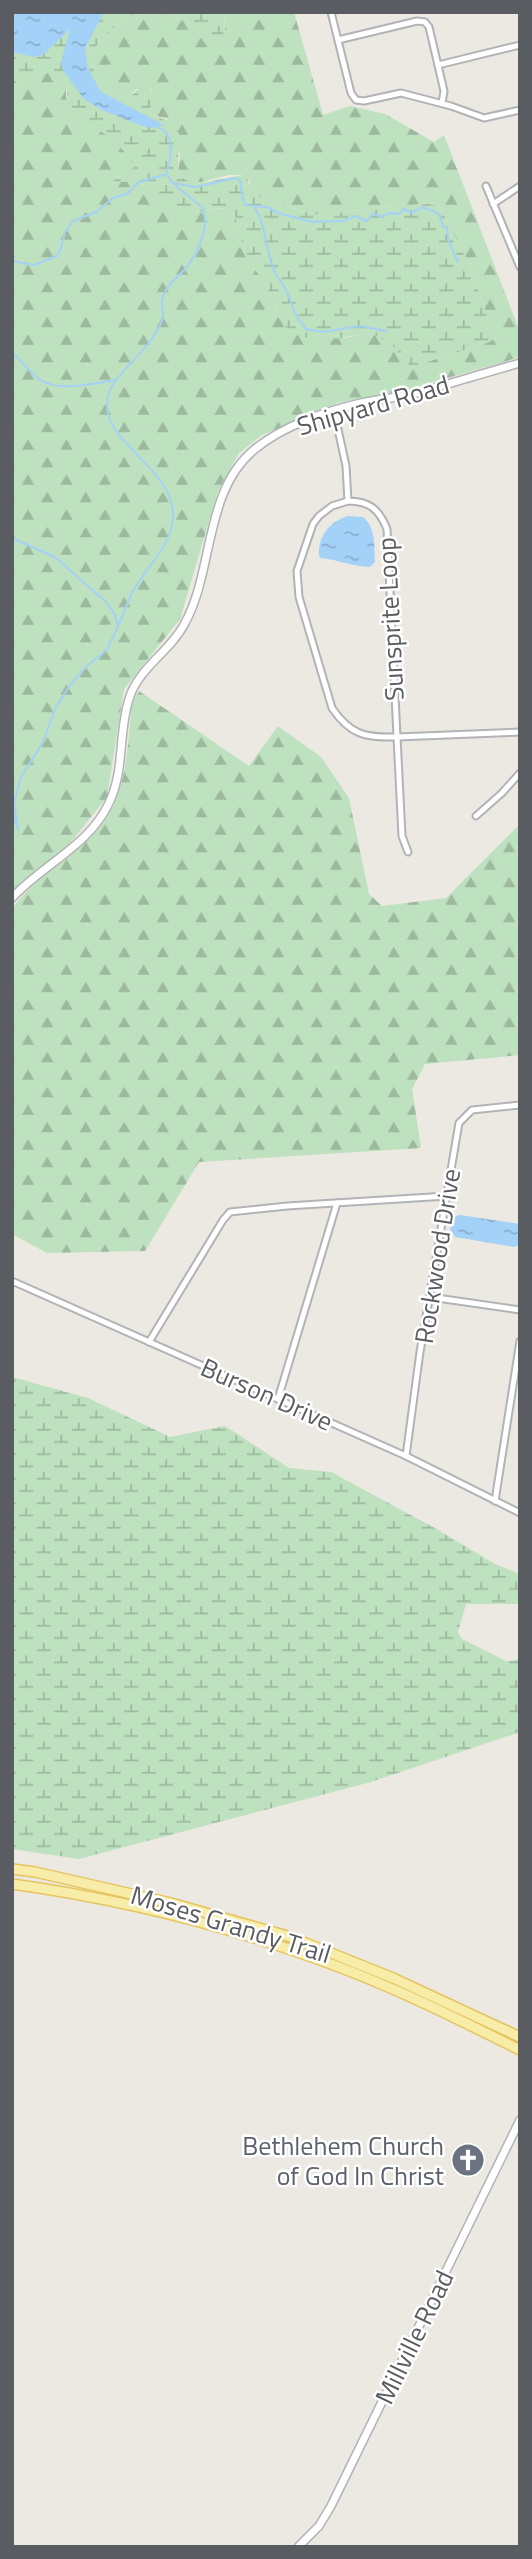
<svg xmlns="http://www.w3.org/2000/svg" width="532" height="2559" font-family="'Titillium Web',sans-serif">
  <defs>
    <pattern id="forest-firs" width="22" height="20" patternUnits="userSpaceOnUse" patternTransform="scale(1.75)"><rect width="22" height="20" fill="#bee1bf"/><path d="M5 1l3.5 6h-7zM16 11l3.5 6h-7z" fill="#9dba9f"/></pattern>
    <pattern id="wetland-marsh" width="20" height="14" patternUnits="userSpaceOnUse" patternTransform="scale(1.75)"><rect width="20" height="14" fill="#bee1bf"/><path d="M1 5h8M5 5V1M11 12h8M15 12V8" fill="none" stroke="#9dba9f"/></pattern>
    <pattern id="water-ripples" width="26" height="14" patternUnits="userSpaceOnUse" patternTransform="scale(1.75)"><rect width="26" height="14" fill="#a4d1f8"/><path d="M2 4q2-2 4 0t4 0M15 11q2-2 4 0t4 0" fill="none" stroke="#89adcc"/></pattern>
  </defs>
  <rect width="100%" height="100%" fill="#ebe9e1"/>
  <g fill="url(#forest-firs)">
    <path d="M224,12H294L323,115L350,106L385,114L434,142L444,135L520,332V357L402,391L338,403L262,435L239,453L218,491L180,619L124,689L107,797L67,847L20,883L12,893V87L42,74L55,71L66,86V97L73,114C97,125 123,143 135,167L128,174L117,177L114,183L123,180L139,182L190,212L227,208L234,211L245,254L267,287L284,326L346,338L362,334L375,335L393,346L411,367L489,342L495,338L469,264L440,207L429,204L379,207L332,214H313L262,199L249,187L250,180C246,178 243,175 239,175C217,172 196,194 178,173L180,155L167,119L150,114L149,95L152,88L136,89L128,99C98,92 95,80 90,52L126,15L164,14L187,21L204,42L225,30Z"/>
    <path d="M139,691L249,766L278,726L321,757L349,798L369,894L382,906L446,898L520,824V1055L425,1064L412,1089L421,1148L199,1162L145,1251L47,1253L12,1234V909C33,879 65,863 91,837C128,801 127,750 132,702Z"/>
  </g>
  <g fill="url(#wetland-marsh)">
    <path d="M40,12H224L225,30L216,44L204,42L187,21L164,14L126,15L90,52C95,80 98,92 128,99L144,83L151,84L150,114L179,125L178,173C195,194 225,173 248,176L249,187L262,199L313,214H332L379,207L429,204L440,207L469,264L495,338L489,342L411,367L393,346L375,335L362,334L329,340L303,337L284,326L267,287L245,254L234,211C220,204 205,213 190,212C173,211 153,200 138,192L139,182H112C119,175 127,175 134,167C122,140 93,127 69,111L66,86L55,72L42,74L12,87V19Z"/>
    <polygon points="12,1377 88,1398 170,1437 225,1426 289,1468 331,1472 433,1527 495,1564 520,1574 520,1604 466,1604 458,1632 462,1639 506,1661 520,1660 520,1732 371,1782 79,1859 12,1849"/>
  </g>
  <g fill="url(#water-ripples)">
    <polygon points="12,12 104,12 85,48 88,69 101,92 164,125 151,128 140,125 102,110 84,99 62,69 61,63 70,29 43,55 34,57 16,53 12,56"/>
    <path d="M348,516L363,517C376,528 374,545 375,562L370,567C352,566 338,560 321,558L319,556C318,536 329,522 348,516Z"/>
    <polygon points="460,1215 520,1224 520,1245 514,1247 455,1237 450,1229 454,1217"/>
  </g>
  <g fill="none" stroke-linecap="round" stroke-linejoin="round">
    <g stroke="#a4d1f8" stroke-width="2">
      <path d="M157,127C177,134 171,159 166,174L173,183L196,187L234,178L239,179C243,188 241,196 245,205L267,207L278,213L312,222L344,221L355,216L367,221L373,213L381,217L390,213L399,214L404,209L412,213L422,207C436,214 439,208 443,226L447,228L448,240L458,262"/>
      <path d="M255,208C266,226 266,251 274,271C276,276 281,280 283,285C293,302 291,311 306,329L323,332L360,326L386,331"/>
      <polyline points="12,261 34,265 57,256 61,248 65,232 73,221 96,212 113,198 128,193 139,182 164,175"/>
      <path d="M12,352C21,360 29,372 39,379C59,393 93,383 115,380"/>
      <polyline points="12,538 55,557 106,602 114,613 118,626 107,650 87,666 70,685 56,707 42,744 21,777 14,802 18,830"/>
      <path d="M118,626C123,616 126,606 130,597C142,571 172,547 173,517C175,464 90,440 110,390C116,375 140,356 151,340C155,334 162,324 163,317C164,309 160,304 163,296C169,281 177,279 186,268C198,252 210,227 203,208L175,185"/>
      <polyline points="12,814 17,826"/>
    </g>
    <defs>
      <g id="minor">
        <polyline points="331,12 351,93 356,100 364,101 401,93 451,106 484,118 520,110"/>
        <polyline points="338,40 417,21 425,22 429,27 444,91 442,103"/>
        <polyline points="438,65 520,45"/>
        <polyline points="486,186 520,267"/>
        <polyline points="493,204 520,186"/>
        <polyline points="334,411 346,466 348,501"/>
        <path d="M348,501C369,501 379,509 387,529L397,737C366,738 350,735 332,708L299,597L297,571L313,524L319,516L332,506Z"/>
        <polyline points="476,816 502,793 520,773"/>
        <polyline points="408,852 402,836 397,737 520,732"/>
        <polyline points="12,1281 406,1456 520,1513"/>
        <polyline points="430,1297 520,1310"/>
        <polyline points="149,1342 223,1220 230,1212 287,1206 447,1196"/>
        <polyline points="278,1399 337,1203"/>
        <polyline points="406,1456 420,1352 459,1123 472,1110 520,1105"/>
        <polyline points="495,1501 520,1341"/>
      </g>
      <g id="tertiary">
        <path d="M12,898C43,864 89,846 109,803C125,770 118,733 129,699C138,668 171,651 185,623C214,570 204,490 255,449C283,426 326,411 361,403C378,399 396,398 413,394C449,384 484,373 520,363"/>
        <polyline points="298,2547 319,2526 331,2506 520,2120"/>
      </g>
      <g id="primary">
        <polyline points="12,1869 35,1872 171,1903 291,1937 393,1978 520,2037"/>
        <path d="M12,1884C120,1899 229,1926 331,1964C396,1988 458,2019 520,2050"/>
      </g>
    </defs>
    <use href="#minor" stroke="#b1b3b7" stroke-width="9"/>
    <use href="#tertiary" stroke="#b1b3b7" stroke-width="10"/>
    <use href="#primary" stroke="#e6c35f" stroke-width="12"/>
    <use href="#minor" stroke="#fff" stroke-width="5"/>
    <use href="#tertiary" stroke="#fff" stroke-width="7"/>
    <use href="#primary" stroke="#f8eda8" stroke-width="9"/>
  </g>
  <defs>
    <symbol id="church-disc" viewBox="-11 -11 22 22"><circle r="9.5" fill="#6b7280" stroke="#fff"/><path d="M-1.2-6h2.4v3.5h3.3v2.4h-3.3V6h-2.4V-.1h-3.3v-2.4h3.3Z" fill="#fff"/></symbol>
  </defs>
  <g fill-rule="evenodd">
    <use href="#church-disc" x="449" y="2141" width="38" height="38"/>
  </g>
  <g text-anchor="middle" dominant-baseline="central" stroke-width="5" stroke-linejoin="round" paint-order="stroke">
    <g font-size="26" fill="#595c60" stroke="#fff">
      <text transform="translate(373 405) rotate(-16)">Shipyard Road</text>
      <text transform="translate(390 619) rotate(-93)">Sunsprite Loop</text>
      <text transform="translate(437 1256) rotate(-81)">Rockwood Drive</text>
      <text transform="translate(267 1394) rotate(24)">Burson Drive</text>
      <text transform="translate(231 1924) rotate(17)">Moses Grandy Trail</text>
      <text transform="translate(414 2337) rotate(-64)">Millville Road</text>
    </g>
    <g font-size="26" fill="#5b616d" stroke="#fff" text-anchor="end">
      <text x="444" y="2145">Bethlehem Church<tspan x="444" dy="30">of God In Christ</tspan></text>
    </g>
  </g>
  <rect width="532" height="2559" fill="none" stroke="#595c60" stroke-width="28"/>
</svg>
